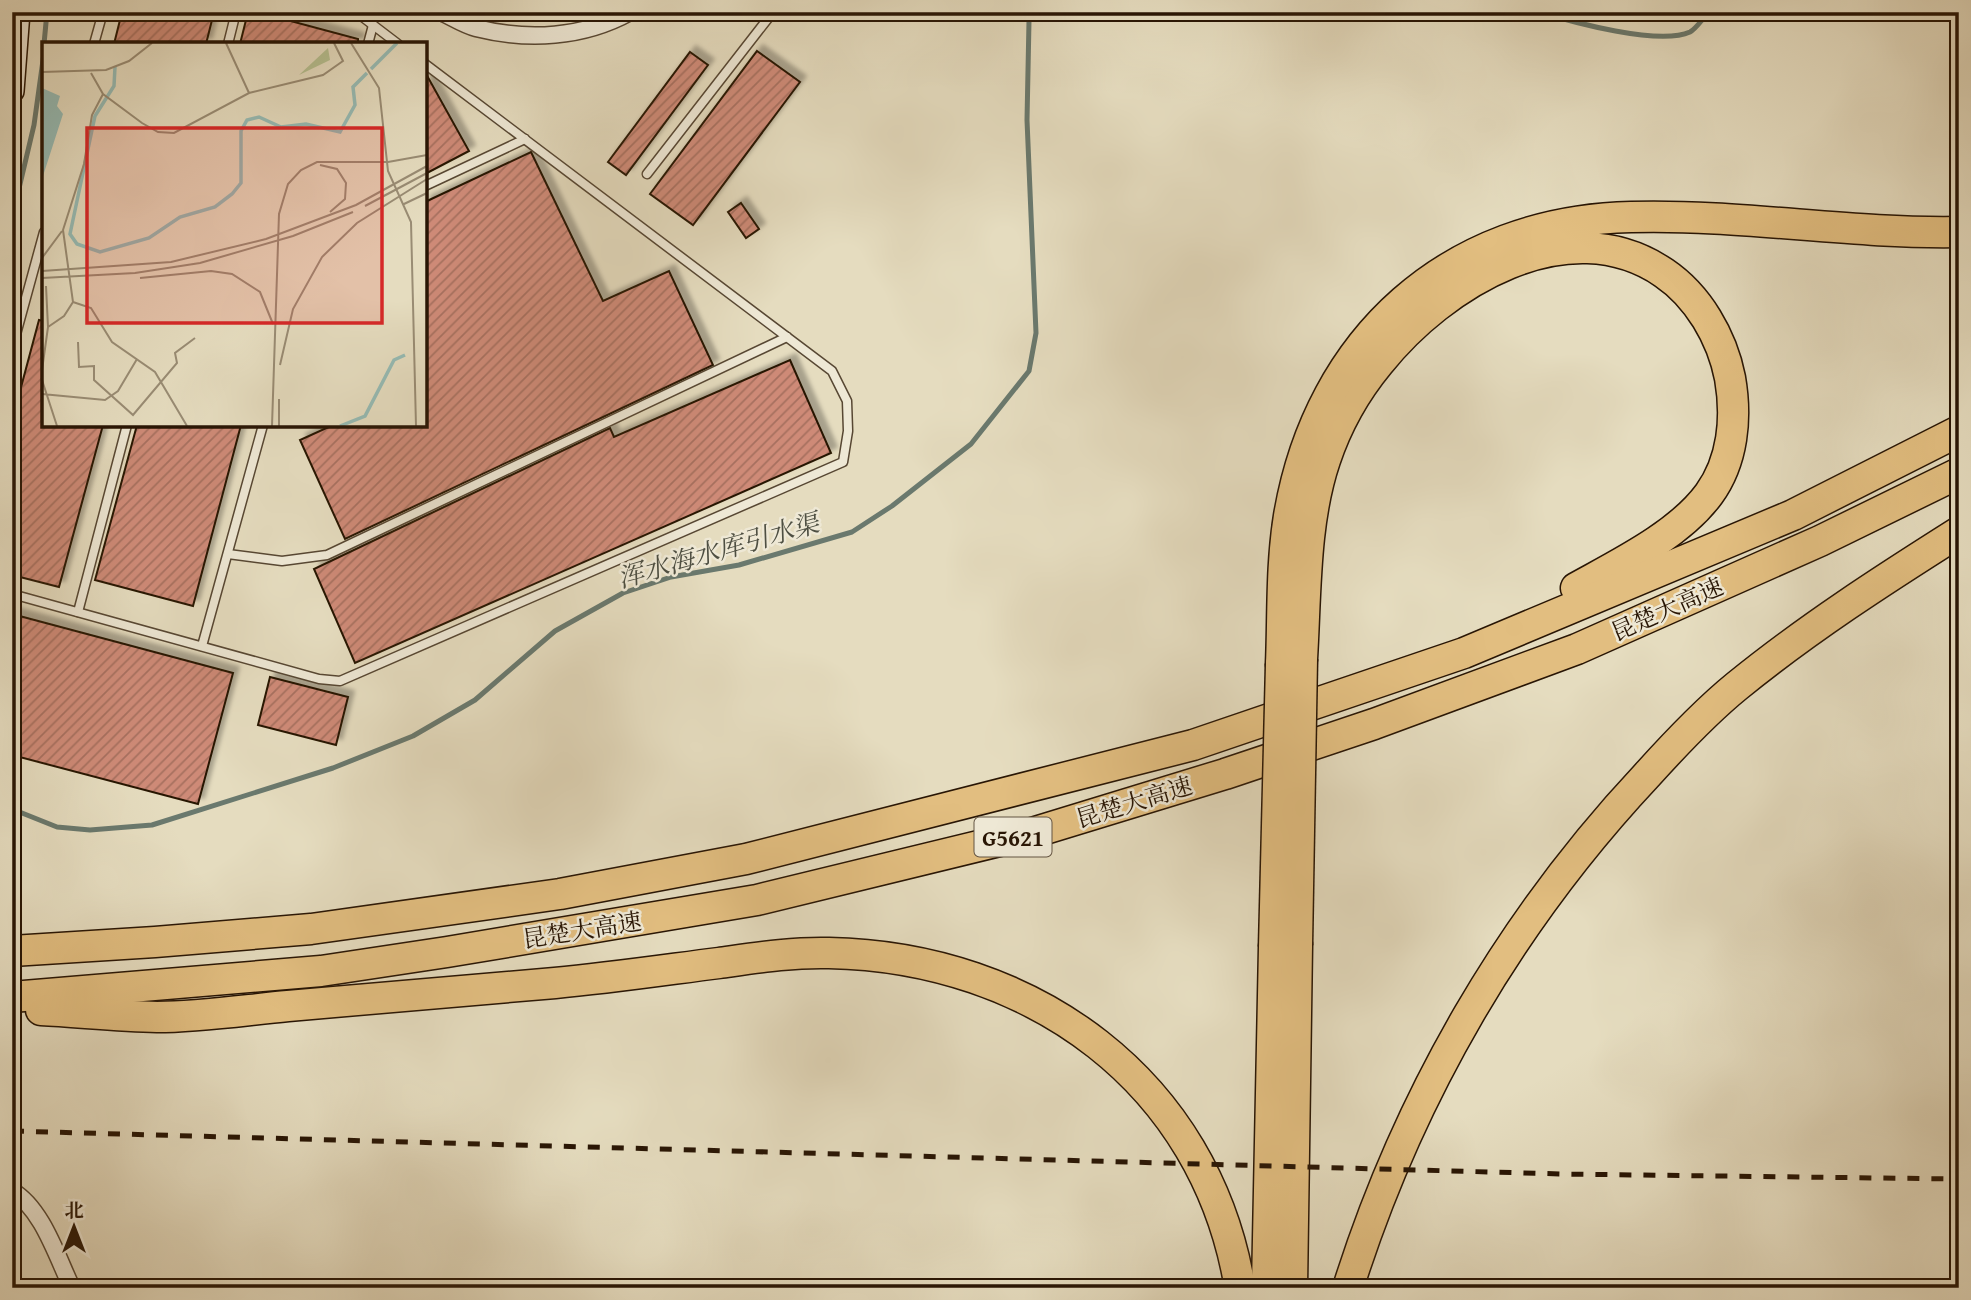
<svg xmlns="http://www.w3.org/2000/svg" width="1971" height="1300" font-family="'Gentium Book Plus','Noto Serif SC',serif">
  <defs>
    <pattern id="building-hatch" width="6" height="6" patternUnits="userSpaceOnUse" patternTransform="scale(1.75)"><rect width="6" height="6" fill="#ce8a77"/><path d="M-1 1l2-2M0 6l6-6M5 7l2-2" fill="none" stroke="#a7705f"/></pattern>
    <filter id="shadow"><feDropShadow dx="6" dy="-6" stdDeviation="2" flood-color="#0004"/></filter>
  </defs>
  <rect width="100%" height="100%" fill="#e5dcbf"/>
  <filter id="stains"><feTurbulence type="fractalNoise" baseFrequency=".00286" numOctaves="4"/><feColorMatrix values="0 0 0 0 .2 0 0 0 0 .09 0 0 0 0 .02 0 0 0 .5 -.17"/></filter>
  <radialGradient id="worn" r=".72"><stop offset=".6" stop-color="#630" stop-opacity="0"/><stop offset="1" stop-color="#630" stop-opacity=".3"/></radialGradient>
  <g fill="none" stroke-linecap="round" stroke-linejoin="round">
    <g stroke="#6a796e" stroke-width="5">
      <path d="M1540,12C1572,22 1659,46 1690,32C1696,29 1703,18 1709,12"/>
      <polyline points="44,44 47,12"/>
      <polyline points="12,218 34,125 44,53"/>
      <polyline points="12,809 57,827 90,830 152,825 333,768 413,736 475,700 555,631 623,593 671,577 739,565 852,532 892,506 971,444 1029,371 1036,333 1027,120 1029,21 1034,12"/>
    </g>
  </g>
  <g fill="url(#building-hatch)" stroke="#281504" stroke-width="2" filter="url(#shadow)">
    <polygon points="122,12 214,12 206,44 114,44"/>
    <polygon points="248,12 257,12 358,39 358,44 240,44"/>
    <polygon points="757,51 800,82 693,225 650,194"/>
    <polygon points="690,52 708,65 626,175 608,162"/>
    <polygon points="425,72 469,151 425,174"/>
    <polygon points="531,152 603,301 669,271 713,365 345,539 300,440 333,425 425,425 425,202"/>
    <polygon points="741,203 759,229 746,238 728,212"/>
    <polygon points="39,320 44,321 44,425 103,425 59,587 12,575 12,421"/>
    <polygon points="790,360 831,453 355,663 314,569 610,428 614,437"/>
    <polygon points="137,425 241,425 193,606 95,580"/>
    <polygon points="12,614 233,673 198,804 12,755"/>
    <polygon points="270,677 348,697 336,745 258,725"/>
  </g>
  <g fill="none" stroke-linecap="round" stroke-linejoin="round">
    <defs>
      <g id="lane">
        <polyline points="356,12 398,44"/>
        <polyline points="94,44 103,12"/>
        <polyline points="228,44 236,12"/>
        <polyline points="368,44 373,25"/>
        <polyline points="647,174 773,12"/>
        <polyline points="425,186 525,139"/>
        <polyline points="12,349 44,232"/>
        <polyline points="228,554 282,561 327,555 787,337"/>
        <polyline points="12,594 319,679 340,681 843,462 848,431 847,401 832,371 425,64"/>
        <polyline points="78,612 127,425"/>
        <polyline points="202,646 263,425"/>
      </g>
      <g id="street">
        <path d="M441,12C452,17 464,25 476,28C528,41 583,38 630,12"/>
        <path d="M12,1191C42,1208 57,1257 72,1288"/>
      </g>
      <polyline id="secondary" points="12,91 18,12"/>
      <g id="highway">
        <path d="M1302,659C1306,593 1304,522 1325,460C1337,424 1355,392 1379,363C1442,284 1567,207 1664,273C1698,296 1722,337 1730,378C1737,418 1733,461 1709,494C1679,535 1619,564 1576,588"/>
        <path d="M1281,664C1283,615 1281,565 1289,516C1319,338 1450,221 1631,217C1741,214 1849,234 1959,232"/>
        <polyline points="12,951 155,942 311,929 560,894 746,859 1193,745 1464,653 1793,515 1959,431"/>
        <polyline points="12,997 321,971 447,952 757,900 1032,833 1225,774 1374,724 1577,649 1820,541 1959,473"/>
        <path d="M41,1010C79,1012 118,1016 157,1017C200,1017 245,1010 288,1006C377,998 466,990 555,983C610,978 664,970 719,963C755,958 792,952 829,953C1032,957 1206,1081 1240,1288"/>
        <polyline points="1267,1288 1274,947"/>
        <polyline points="1292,1288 1297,945"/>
        <path d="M1348,1288C1408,1097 1510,921 1647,775C1675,744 1705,712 1737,686C1807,629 1883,580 1959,532"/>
      </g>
    </defs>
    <use href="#lane" stroke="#574733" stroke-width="11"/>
    <use href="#street" stroke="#574733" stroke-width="19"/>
    <use href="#secondary" stroke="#281504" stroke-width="26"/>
    <use href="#highway" stroke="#281504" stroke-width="33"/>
    <use href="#lane" stroke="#eee8d5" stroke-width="8"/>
    <use href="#street" stroke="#eee8d5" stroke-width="16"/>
    <use href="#secondary" stroke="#eee8d5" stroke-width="23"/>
    <use href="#highway" stroke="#e2be80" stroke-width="30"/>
    <polyline stroke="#281504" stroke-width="5" stroke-dasharray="12 12" stroke-linecap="butt" points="12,1131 1561,1174 1959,1179"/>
    <defs>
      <g id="highway-bridge">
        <polyline points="1297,945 1302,659"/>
        <polyline points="1274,947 1281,664"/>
      </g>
    </defs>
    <use href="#highway-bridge" stroke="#281504" stroke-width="33" stroke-linecap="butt"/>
    <use href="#highway-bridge" stroke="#e2be80" stroke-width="30"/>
  </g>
  <g text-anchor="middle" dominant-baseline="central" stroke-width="5" stroke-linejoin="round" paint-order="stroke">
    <rect fill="#eee8d5" stroke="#635443" stroke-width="2" x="974.5" y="817.5" width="77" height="39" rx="5"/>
    <g font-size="23" font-weight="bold" fill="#281504">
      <text x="1013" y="837">G5621</text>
    </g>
    <g font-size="24" fill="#281504" stroke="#eee8d5">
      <text transform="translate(1667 609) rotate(-24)">昆楚大高速</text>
      <text transform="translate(1134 802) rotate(-17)">昆楚大高速</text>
      <text transform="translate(582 930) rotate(-9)">昆楚大高速</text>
    </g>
    <g font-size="26" font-style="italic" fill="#4e4f42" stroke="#eee8d5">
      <text transform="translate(718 550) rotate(-16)">浑水海水库引水渠</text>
    </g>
  </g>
  <g transform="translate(42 42)">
    <rect width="385" height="385" fill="#e5dcbf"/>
    <path d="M286,6L288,18L257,33Z" fill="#b6c091"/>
    <path d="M0,46L18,54L15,64L21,72L0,137Z" fill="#96bbb4"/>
    <path fill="none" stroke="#96bbb4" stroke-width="3.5" d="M73,25L72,44L53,74L28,192L35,202L58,210L107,196L138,175L173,165L190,152L199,141V89L205,78L217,75L239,85L264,82L298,90L313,63L311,45L325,31M329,27L355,1M298,384L323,374L352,318L363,313"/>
    <path fill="none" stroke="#998c74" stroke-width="2" d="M184,1L207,51M309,1L337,46L346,129L369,180L374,384M0,30L64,28L87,19L110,1M49,31L61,52L100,81L116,90L132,91L207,51L281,33L301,19L292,1M278,123L295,127L304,141L303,157L288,170M362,162L385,151M323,164L385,131M0,216L20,189M0,229L129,220L224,197L314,163L385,124M0,236L93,231L158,221L251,194L311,170M98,236L169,229L190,232L218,250L231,282M4,244L6,285M31,260L49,266L70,300L113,330L145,384M36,300L37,325L52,324V338L91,373L135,321L133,311L153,296M238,323L251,267L280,215L315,181L385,137M0,328L6,285L22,274L31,260L21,188L42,122L50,73L61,52M0,338L15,384M0,352L63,358L76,349L95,317M230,384L237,172L246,142L259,128L275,120H346L385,113M237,384V357"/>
    <path fill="#d62828" fill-opacity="0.15" stroke="#d62828" stroke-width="3.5" d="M45,86H340V281H45Z"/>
    <rect width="385" height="385" fill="none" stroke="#281504" stroke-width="3.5"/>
  </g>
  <rect width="1971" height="1300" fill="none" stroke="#e5dcbf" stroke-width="42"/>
  <rect x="14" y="14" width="1943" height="1272" fill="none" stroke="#281504" stroke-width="3.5"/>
  <rect x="21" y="21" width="1929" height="1258" fill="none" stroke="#281504" stroke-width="2"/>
  <g transform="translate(74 1227)" stroke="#eee8d5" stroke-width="5" paint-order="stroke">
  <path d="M0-5L12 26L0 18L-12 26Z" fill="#281504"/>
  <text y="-10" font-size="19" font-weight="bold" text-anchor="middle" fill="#281504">北</text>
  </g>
  <rect width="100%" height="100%" filter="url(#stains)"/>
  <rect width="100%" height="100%" fill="url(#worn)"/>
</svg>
